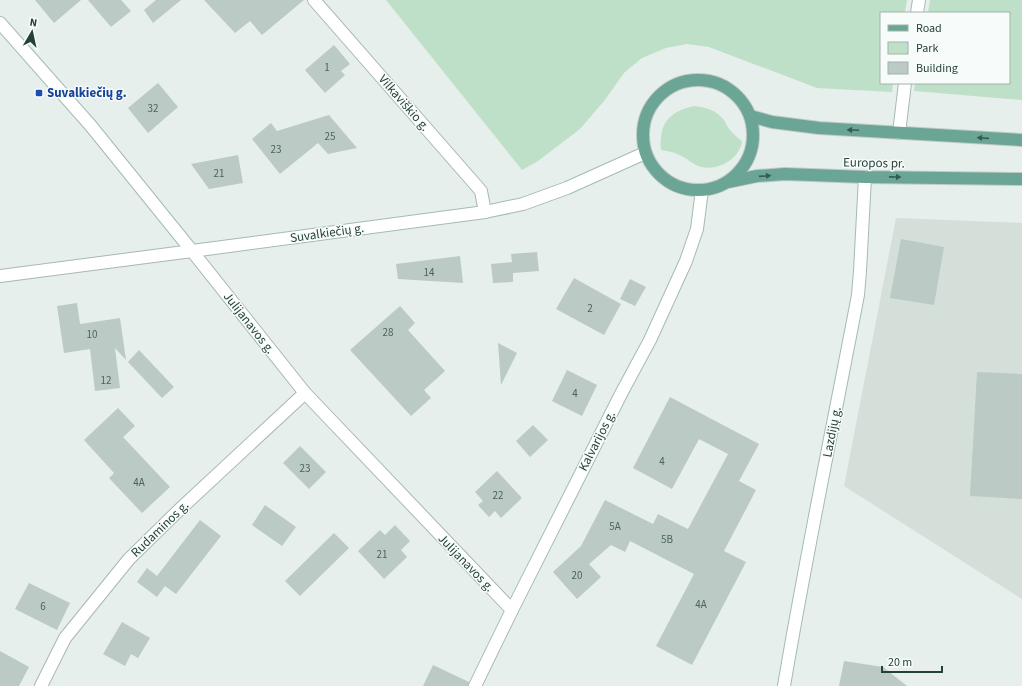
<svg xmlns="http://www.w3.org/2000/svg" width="1022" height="686" font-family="'Source Sans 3',sans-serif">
  <rect width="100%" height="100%" fill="#e6efeb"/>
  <polygon fill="#d4dfda" points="896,218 1022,223 1022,599 844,486"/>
  <g fill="#bfe0c8">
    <polygon points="386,0 907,0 905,13 881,13 881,83 893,83 892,92 817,88 709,47 687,44 666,48 642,58 624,73 604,101 580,129 538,161 522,170"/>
    <polygon points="930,0 1022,0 1022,100 914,91 915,83 1009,83 1009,13 928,13"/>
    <path d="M694,106C705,107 716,110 723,119C726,122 727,127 730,130C733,134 738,138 742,141C740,159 718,171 701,167C693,165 687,158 679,155C674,152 667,151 661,150C659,124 668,112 694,106Z"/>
  </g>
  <g fill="#bbcac4">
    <polygon points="35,0 81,0 54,23"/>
    <polygon points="88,0 121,0 131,11 111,27"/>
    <polygon points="156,0 181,0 153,23 144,10"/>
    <polygon points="204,0 304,0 262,35 250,21 235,33"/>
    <polygon points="334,45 350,64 341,71 345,75 325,93 305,70"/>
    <polygon points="158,83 178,107 148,133 128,108"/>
    <polygon points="329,115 357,148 328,154 318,143 280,174 252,139 271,123 277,131"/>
    <polygon points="238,155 243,183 209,189 191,164"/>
    <polygon points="901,239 944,247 934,305 890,298"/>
    <polygon points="537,252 539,271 513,273 513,282 493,283 491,264 512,262 511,254"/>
    <polygon points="460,256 463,283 398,279 396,264"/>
    <polygon points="574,278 621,304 604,335 556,309"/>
    <polygon points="630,279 646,287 635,306 620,299"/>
    <polygon points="77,303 80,324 120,318 126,360 115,348 120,388 95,391 90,349 64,353 57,306"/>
    <polygon points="400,306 415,323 408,330 445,371 424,390 431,398 411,416 350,350"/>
    <polygon points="498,343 517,353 501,385"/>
    <polygon points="139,350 174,387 162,398 128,362"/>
    <polygon points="567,370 597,385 582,416 552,401"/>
    <polygon points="977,372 1022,374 1022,499 970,496"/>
    <polygon points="670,397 759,444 739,481 756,490 724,551 746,562 692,665 656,646 694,574 630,541 625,552 611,545 589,564 601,577 577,599 553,572 581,546 605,500 653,524 658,514 688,529 728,454 699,439 672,489 633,468"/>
    <polygon points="118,408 135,426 123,437 170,487 142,513 109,478 114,473 84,440"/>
    <polygon points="533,425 548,440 530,457 516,441"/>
    <polygon points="300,446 326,472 309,489 283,463"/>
    <polygon points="497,471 522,498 501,518 495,511 489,517 478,505 483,501 475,492"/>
    <polygon points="265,505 296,527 282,546 252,525"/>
    <polygon points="200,520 221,536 176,594 165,586 157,597 137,582 147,568 157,576"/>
    <polygon points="395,525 410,541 401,550 407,557 384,579 358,551 380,530 385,535"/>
    <polygon points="334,533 349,548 300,596 285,581"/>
    <polygon points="29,583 70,603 57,630 15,609"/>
    <polygon points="122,622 150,638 138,658 131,654 125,666 103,654"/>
    <polygon points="0,651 29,667 19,686 0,686"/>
    <polygon points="844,661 883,667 907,686 839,686"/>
    <polygon points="433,665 469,682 468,686 423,686"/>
  </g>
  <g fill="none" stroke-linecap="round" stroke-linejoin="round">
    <defs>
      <g id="street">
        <polyline points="314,0 481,191 485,212"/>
        <polyline points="917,13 919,0"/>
        <polyline points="899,133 905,83"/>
        <polyline points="0,276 192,251 305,393 512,610"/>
        <polyline points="41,686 65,638 129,559 177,512 305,393"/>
      </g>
      <g id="secondary">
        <polyline points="0,23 91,126 192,251 485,212 523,204 567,188 645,153"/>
        <polyline points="475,686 512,610 622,392 650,340 686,261 697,229 702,190"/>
        <path d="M784,686C806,555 833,426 858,295L860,271L865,177"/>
      </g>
      <g id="primary">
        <circle cx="698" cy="135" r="55"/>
        <polyline points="750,116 772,122 819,128 1022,140"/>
        <polyline points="728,182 757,176 785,174 865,177 1022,179"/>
      </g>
    </defs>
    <use href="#street" stroke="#a8b8b2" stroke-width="14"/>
    <use href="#secondary" stroke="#a4bbb3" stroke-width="14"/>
    <use href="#primary" stroke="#c2cac8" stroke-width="14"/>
    <use href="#street" stroke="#fff" stroke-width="12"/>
    <use href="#secondary" stroke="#fff" stroke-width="12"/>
    <use href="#primary" stroke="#6aa596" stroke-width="12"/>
  </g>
  <defs><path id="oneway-solid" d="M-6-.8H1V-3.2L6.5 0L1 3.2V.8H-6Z"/></defs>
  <g fill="#365b51">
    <use href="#oneway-solid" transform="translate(853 130) rotate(-177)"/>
    <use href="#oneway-solid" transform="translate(983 138) rotate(-176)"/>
    <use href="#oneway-solid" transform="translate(765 176) rotate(-4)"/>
    <use href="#oneway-solid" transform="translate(895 177) rotate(1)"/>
  </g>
  <rect fill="#1a4fb4" stroke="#f7fbf9" stroke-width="1.5" x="35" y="89" width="8" height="8" rx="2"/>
  <g text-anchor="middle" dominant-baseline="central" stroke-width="3" stroke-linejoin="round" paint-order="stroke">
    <g font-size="11" fill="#4a645c">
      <text x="327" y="67">1</text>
      <text x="153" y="108">32</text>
      <text x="330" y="136">25</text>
      <text x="276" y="149">23</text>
      <text x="219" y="173">21</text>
      <text x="429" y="272">14</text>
      <text x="590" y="308">2</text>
      <text x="388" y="332">28</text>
      <text x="92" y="334">10</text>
      <text x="106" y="380">12</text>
      <text x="575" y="393">4</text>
      <text x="662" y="461">4</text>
      <text x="305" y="468">23</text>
      <text x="139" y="482">4A</text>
      <text x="498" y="495">22</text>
      <text x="615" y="526">5A</text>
      <text x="667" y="539">5B</text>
      <text x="382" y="554">21</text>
      <text x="577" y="575">20</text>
      <text x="701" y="604">4A</text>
      <text x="43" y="606">6</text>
    </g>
    <g font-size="13" font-weight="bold" fill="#164399" stroke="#f7fbf9" text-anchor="start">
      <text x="47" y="93">Suvalkiečių g.</text>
    </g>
    <g font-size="13" fill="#24423a" stroke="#f7fbf9">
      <text transform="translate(404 103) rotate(49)">Vilkaviškio g.</text>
      <text transform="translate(874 163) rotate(1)">Europos pr.</text>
      <text transform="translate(327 233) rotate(-8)">Suvalkiečių g.</text>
      <text transform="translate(249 323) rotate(52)">Julijanavos g.</text>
      <text transform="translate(832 432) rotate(-79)">Lazdijų g.</text>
      <text transform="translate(597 441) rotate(-63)">Kalvarijos g.</text>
      <text transform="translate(160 529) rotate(-44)">Rudaminos g.</text>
      <text transform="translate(466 563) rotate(46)">Julijanavos g.</text>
    </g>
  </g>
  <rect x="880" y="12" width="130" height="72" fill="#f7fbf9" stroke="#a3b1ad"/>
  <rect x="888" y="25" width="20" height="6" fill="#6aa596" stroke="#a3b1ad"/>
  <text x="916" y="32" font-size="12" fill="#24423a">Road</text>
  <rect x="888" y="42" width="20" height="12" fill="#bfe0c8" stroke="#a3b1ad"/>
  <text x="916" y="52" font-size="12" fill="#24423a">Park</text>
  <rect x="888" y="62" width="20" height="12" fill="#bbcac4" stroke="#a3b1ad"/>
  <text x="916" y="72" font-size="12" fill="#24423a">Building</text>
  <g transform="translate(32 32) rotate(9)" stroke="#f7fbf9" stroke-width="3" paint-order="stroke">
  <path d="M0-3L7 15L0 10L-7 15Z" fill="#24423a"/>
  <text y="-6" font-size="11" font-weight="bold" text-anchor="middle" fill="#24423a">N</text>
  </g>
  <path d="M882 666v6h60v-6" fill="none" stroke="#24423a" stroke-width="2"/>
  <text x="888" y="666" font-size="12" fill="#24423a" stroke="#f7fbf9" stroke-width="3" paint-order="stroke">20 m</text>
</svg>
